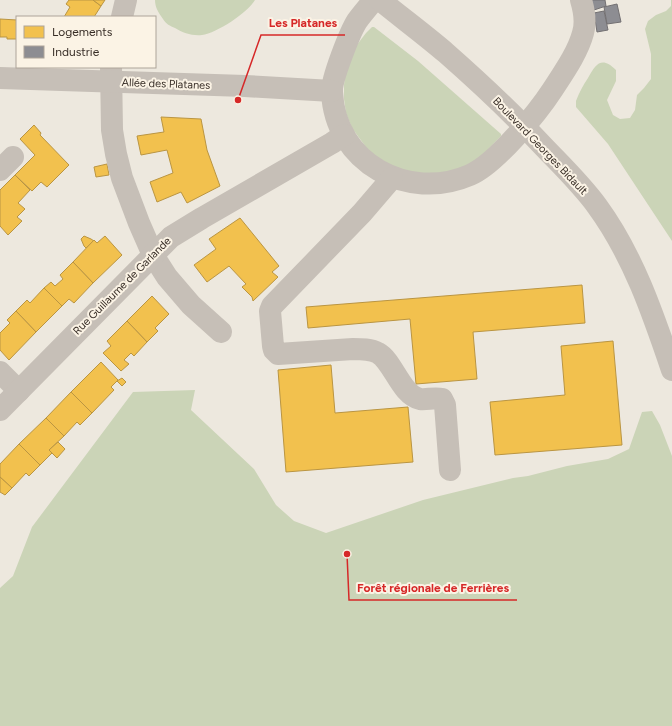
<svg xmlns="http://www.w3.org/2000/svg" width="672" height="726" font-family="Figtree,sans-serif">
  <rect width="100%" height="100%" fill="#ede8de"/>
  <g fill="#cbd4b7">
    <path d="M155,0H255C247,13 217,33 202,35C192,36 183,33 175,28C170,26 166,24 163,19C159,13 155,8 155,0Z"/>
    <path d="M671,0H672V241L608,144L576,107V101C579,93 583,85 588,78C596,63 602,56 616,70V81L607,100L613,115L620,119L630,118L635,110L637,95L644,88L651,79V54L645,29L648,21L656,15L666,11L671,6Z"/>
    <polygon points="372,27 374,27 418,61 501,134 501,136 476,162 442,175 402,171 371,154 352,128 346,113 344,99 344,85 346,69 356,46 366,33"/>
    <polygon points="195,390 191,410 254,469 276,505 294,521 326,533 423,500 513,478 528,476 567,466 608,459 629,449 642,412 652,411 660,425 672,456 672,726 0,726 0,588 13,576 32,527 133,392"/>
  </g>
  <g fill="#f2c14e" stroke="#ba9542">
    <polygon points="69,0 93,0 101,6 94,17 64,17 70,7 66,4"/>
    <polygon points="93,0 105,0 101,6"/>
    <polygon points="0,19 17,20 17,39 7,39 7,37 0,37"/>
    <polygon points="161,117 201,119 207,150 220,186 187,203 181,192 157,202 150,182 173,173 167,150 141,155 137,136 164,132"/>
    <polygon points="34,125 41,133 40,135 69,165 47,187 41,182 32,191 15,175 35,155 20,139"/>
    <polygon points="107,164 109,175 96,177 94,167"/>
    <polygon points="15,175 30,190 18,203 25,209 17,217 22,221 8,235 0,226 0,190"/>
    <polygon points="240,218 279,266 272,272 278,277 253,301 252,297 242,287 246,284 229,266 207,282 194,265 216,249 209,239"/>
    <polygon points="84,236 91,239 94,241 86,248 84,246 81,239"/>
    <polygon points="105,236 122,255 93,283 73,262 94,240 97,243"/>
    <polygon points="73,262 93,283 74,303 69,299 62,306 44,288 51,282 55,286 63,279 60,275"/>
    <polygon points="582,285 585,323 473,332 477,379 416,384 410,319 308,328 306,307"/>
    <polygon points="44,288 62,306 36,332 16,311 27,300 30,303"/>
    <polygon points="152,296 169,314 155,328 158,331 147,342 127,321"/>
    <polygon points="16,311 36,332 9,360 0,350 0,333 10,323 7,320"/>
    <polygon points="127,321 147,342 134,356 131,353 124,360 129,364 121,371 103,353 111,346 107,341"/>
    <polygon points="613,341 622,445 495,455 490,402 565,395 561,346"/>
    <polygon points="101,362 118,380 111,387 114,390 92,413 71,392"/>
    <polygon points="331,365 335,413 408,407 413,462 286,472 278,370"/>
    <polygon points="122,378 126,382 122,386 117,381"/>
    <polygon points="71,392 92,413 80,425 77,422 64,436 46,418"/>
    <polygon points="46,418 64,436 49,450 52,453 40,465 19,444"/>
    <polygon points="58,442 65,449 57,458 49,450"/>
    <polygon points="19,444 40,465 29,476 26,473 12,488 0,477 0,464"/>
    <polygon points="0,477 12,488 5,495 0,492"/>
  </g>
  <g fill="#8d8d92" stroke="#737072">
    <polygon points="590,0 605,0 606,6 594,10"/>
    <polygon points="617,4 621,22 607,24 604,7"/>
    <polygon points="604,11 608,30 597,32 594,13"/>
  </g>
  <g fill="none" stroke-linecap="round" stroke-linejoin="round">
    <g stroke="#c6bfb7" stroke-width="22">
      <path d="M374,0C368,7 362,14 357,21C350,32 331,80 332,92C335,163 408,202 470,175C496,164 538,112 553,89C564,72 578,52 583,33C586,23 584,10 581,0"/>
      <path d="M380,0C402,18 425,35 446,53C479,82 512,113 542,145C561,165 581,184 597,206C633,255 653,314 672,370"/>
      <polyline points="122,17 126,0"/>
      <polyline points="111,67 112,130 116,154 122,178 139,223 153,255 167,277 191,305 221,332"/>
      <polyline points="0,78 245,86 332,91"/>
      <polyline points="0,170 13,157"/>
      <path d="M392,178L362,213L272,306L270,311L273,346L274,350L278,354L353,349C361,349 371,349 378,353C393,361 401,395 420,399C427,400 434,397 442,399L445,405L450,470"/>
      <polyline points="0,372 19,391"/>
      <polyline points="0,410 171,237 202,218 332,143 344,135"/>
    </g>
  </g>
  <g text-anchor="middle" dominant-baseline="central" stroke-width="4" stroke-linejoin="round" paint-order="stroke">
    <g font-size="11" fill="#372d26" stroke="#fbf3e5">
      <text transform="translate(166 84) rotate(2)">Allée des Platanes</text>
      <text transform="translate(540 146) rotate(46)">Boulevard Georges Bidault</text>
      <text transform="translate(122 286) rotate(-45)">Rue Guillaume de Garlande</text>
    </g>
  </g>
  <path fill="none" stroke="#d62828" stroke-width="1.5" d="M238 100L261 35H345M347 554L349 600H517"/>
  <g fill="#d62828" stroke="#fbf3e5" stroke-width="1.5">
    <circle cx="238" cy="100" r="4"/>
    <circle cx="347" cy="554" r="4"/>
  </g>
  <g font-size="12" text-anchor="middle" font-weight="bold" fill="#d62828" stroke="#fbf3e5" stroke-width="4" stroke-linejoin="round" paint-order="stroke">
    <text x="303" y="27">Les Platanes</text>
    <text x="433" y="592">Forêt régionale de Ferrières</text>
  </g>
  <rect x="16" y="16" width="140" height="52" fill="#fbf3e5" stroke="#ada499"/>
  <rect x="24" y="26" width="20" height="12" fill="#f2c14e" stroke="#ada499"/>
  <text x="52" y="36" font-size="12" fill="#372d26">Logements</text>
  <rect x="24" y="46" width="20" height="12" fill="#8d8d92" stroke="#ada499"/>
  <text x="52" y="56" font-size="12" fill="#372d26">Industrie</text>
</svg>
